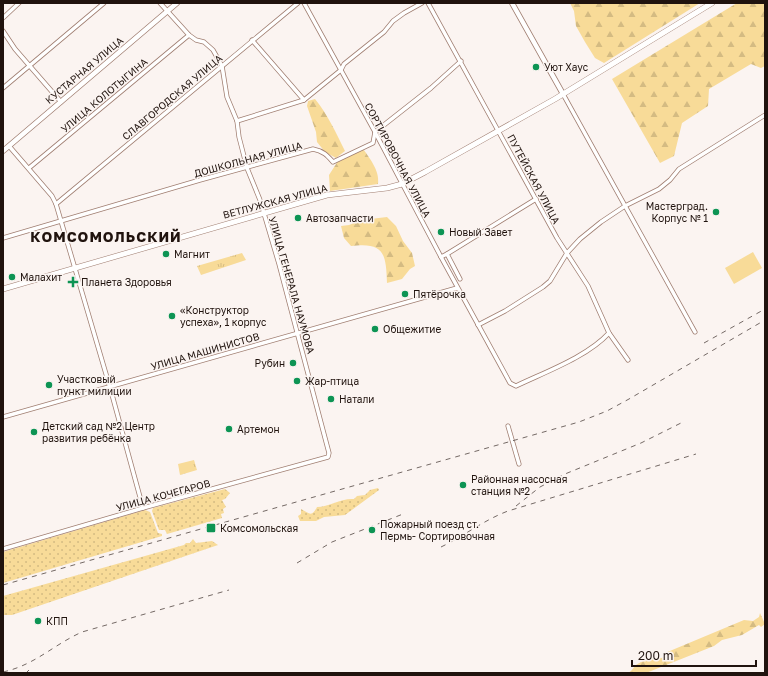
<svg xmlns="http://www.w3.org/2000/svg" width="768" height="676" font-family="'Golos Text',sans-serif">
  <defs>
    <pattern id="grass-dots" width="8" height="8" patternUnits="userSpaceOnUse"><rect width="8" height="8" fill="#f8db98"/><path d="M2 2h.1M6 6h.1" fill="none" stroke="#d4bb82" stroke-width="1.8" stroke-linecap="round"/></pattern>
    <pattern id="forest-firs" width="22" height="20" patternUnits="userSpaceOnUse"><rect width="22" height="20" fill="#f8db98"/><path d="M5 1l3.5 6h-7zM16 11l3.5 6h-7z" fill="#d4bb82"/></pattern>
    <pattern id="park-tufts" width="24" height="20" patternUnits="userSpaceOnUse"><rect width="24" height="20" fill="#f8db98"/><path d="M3 7l-1-3M5 7V3M7 7l1-3M15 17l-1-3M17 17v-4M19 17l1-3" fill="none" stroke="#d4bb82"/></pattern>
  </defs>
  <rect width="100%" height="100%" fill="#fbf4f1"/>
  <g fill="url(#grass-dots)">
    <path d="M378,488L379,490L345,515L324,517L316,521H300L298,516L301,514V509C310,514 312,517 317,507C329,507 341,498 354,499L357,496L365,495L370,490Z"/>
    <polygon points="225,489 230,493 225,499 222,500 226,507 223,509 224,513 221,514 222,518 167,534 165,530 159,530 152,511 153,508"/>
    <polygon points="145,510 150,512 158,533 162,534 162,536 3,583 3,552"/>
    <polygon points="193,539 196,543 212,541 218,545 12,615 3,615 3,596 184,545 186,543 190,543"/>
  </g>
  <g fill="url(#forest-firs)">
    <polygon points="570,3 700,3 604,63 595,58 585,42 576,26 574,11"/>
    <polygon points="737,3 765,3 765,66 761,68 751,64 709,89 708,106 682,123 674,156 660,163 612,79"/>
    <path d="M315,99C328,115 336,133 345,151L336,158L325,152L317,142L316,132L307,106L308,101Z"/>
    <path d="M362,147C369,158 380,170 378,184L330,191L329,175L338,161Z"/>
    <path d="M387,217L396,226L403,241L412,253L415,266L410,269L402,279L387,283C386,253 384,242 351,246L344,238L341,226L349,225L362,220Z"/>
    <path d="M760,613L765,624L761,627L759,625L742,635L722,640L714,646L646,673H626C632,672 632,669 636,665C643,660 654,657 662,658L665,653L744,620L753,621L759,617Z"/>
  </g>
  <g fill="url(#park-tufts)">
    <polygon points="242,253 246,260 201,275 197,266"/>
    <polygon points="194,460 197,470 180,475 178,464"/>
  </g>
  <polygon fill="#f8db98" points="753,252 762,268 734,284 725,268"/>
  <g fill="none" stroke-linecap="round" stroke-linejoin="round">
    <defs>
      <g id="minor">
        <path d="M304,3L375,132L441,257L510,383L516,386C545,372 587,357 609,333"/>
        <polyline points="428,3 557,238 588,286 609,333 628,360"/>
        <polyline points="3,18 19,3"/>
        <polyline points="3,31 15,49 61,102"/>
        <polyline points="252,40 304,100"/>
        <polyline points="3,88 104,3"/>
        <polyline points="563,94 695,332"/>
        <polyline points="237,121 304,100 341,70 344,64 384,32 393,21 404,13 422,3"/>
        <polyline points="9,146 52,196 56,204 111,391 143,508"/>
        <polyline points="29,168 189,35"/>
        <polyline points="56,204 298,3"/>
        <path d="M3,238L200,180L313,149C323,151 327,155 333,162L373,143L375,132L431,88L461,61"/>
        <polyline points="447,254 536,199"/>
        <polyline points="441,257 447,254 460,279"/>
        <polyline points="478,325 505,311 543,287 550,281 567,253 580,239 601,222 625,206 659,189 670,180 679,169 765,115"/>
        <polyline points="3,417 457,288"/>
        <polyline points="508,426 519,464"/>
        <polyline points="3,549 143,508 328,457 329,453 279,264 260,200 247,168 239,137 237,121 227,97 222,66 213,50 204,42 196,40 189,35 160,3"/>
      </g>
      <g id="tertiary">
        <polyline points="512,3 563,94"/>
        <polyline points="3,151 177,3"/>
      </g>
      <polyline id="secondary" points="3,289 327,195 387,188 402,184 425,172 555,99 712,3"/>
    </defs>
    <use href="#minor" stroke="#a07e71" stroke-width="5"/>
    <use href="#tertiary" stroke="#a07e71" stroke-width="6"/>
    <use href="#secondary" stroke="#a07e71" stroke-width="6"/>
    <use href="#minor" stroke="#fff" stroke-width="3.5"/>
    <use href="#tertiary" stroke="#fff" stroke-width="4.5"/>
    <use href="#secondary" stroke="#fff" stroke-width="5"/>
    <g stroke="#746965" stroke-width="1" stroke-dasharray="5 5" stroke-linecap="butt">
      <polyline points="704,343 765,309"/>
      <polyline points="516,506 540,487 565,474 641,443 681,423"/>
      <path d="M441,547C464,536 484,520 508,511L696,454"/>
      <polyline points="297,563 332,542 403,514"/>
      <polyline points="3,585 579,422 607,411 629,399 765,320"/>
      <path d="M3,672C35,665 53,645 82,632L229,590"/>
      <polyline points="26,673 29,670"/>
    </g>
  </g>
  <g fill="#0d9454" stroke="#fbf4f1" stroke-width="1.5">
    <circle cx="536" cy="67" r="4"/>
    <circle cx="716" cy="212" r="4"/>
    <circle cx="298" cy="218" r="4"/>
    <circle cx="441" cy="232" r="4"/>
    <circle cx="166" cy="254" r="4"/>
    <circle cx="12" cy="277" r="4"/>
    <path d="M71 276h4v4h4v4h-4v4h-4v-4h-4v-4h4z"/>
    <circle cx="405" cy="294" r="4"/>
    <circle cx="172" cy="316" r="4"/>
    <circle cx="375" cy="329" r="4"/>
    <circle cx="293" cy="363" r="4"/>
    <circle cx="297" cy="381" r="4"/>
    <circle cx="49" cy="385" r="4"/>
    <circle cx="331" cy="399" r="4"/>
    <circle cx="229" cy="429" r="4"/>
    <circle cx="34" cy="432" r="4"/>
    <circle cx="463" cy="485" r="4"/>
    <rect x="206" y="523" width="10" height="10" rx="2"/>
    <circle cx="372" cy="530" r="4"/>
    <circle cx="38" cy="621" r="4"/>
  </g>
  <g text-anchor="middle" dominant-baseline="central" stroke-width="3" stroke-linejoin="round" paint-order="stroke">
    <g font-size="10" fill="#20130e" stroke="#fbf4f1" text-anchor="start">
      <text x="544" y="67">Уют Хаус</text>
      <text x="708" y="206" text-anchor="end">Мастерград.<tspan x="708" dy="12">Корпус № 1</tspan></text>
      <text x="306" y="218">Автозапчасти</text>
      <text x="449" y="232">Новый Завет</text>
      <text x="174" y="254">Магнит</text>
      <text x="20" y="277">Малахит</text>
      <text x="81" y="282">Планета Здоровья</text>
      <text x="413" y="294">Пятёрочка</text>
      <text x="180" y="310">«Конструктор<tspan x="180" dy="12">успеха», 1 корпус</tspan></text>
      <text x="383" y="329">Общежитие</text>
      <text x="285" y="363" text-anchor="end">Рубин</text>
      <text x="57" y="379">Участковый<tspan x="57" dy="12">пункт милиции</tspan></text>
      <text x="305" y="381">Жар-птица</text>
      <text x="339" y="399">Натали</text>
      <text x="42" y="426">Детский сад №2 Центр<tspan x="42" dy="12">развития ребёнка</tspan></text>
      <text x="237" y="429">Артемон</text>
      <text x="471" y="479">Районная насосная<tspan x="471" dy="12">станция №2</tspan></text>
      <text x="380" y="524">Пожарный поезд ст.<tspan x="380" dy="12">Пермь- Сортировочная</tspan></text>
      <text x="220" y="528">Комсомольская</text>
      <text x="46" y="621">КПП</text>
    </g>
    <g font-size="10" fill="#20130e" stroke="#fbf4f1">
      <text transform="translate(84 70) rotate(-40)">КУСТАРНАЯ УЛИЦА</text>
      <text transform="translate(104 95) rotate(-40)">УЛИЦА КОЛОТЫГИНА</text>
      <text transform="translate(172 97) rotate(-40)">СЛАВГОРОДСКАЯ УЛИЦА</text>
      <text transform="translate(248 159) rotate(-15)">ДОШКОЛЬНАЯ УЛИЦА</text>
      <text transform="translate(398 160) rotate(62)">СОРТИРОВОЧНАЯ УЛИЦА</text>
      <text transform="translate(534 179) rotate(62)">ПУТЕЙСКАЯ УЛИЦА</text>
      <text transform="translate(275 201) rotate(-15)">ВЕТЛУЖСКАЯ УЛИЦА</text>
      <text transform="translate(292 285) rotate(74)">УЛИЦА ГЕНЕРАЛА НАУМОВА</text>
      <text transform="translate(205 351) rotate(-16)">УЛИЦА МАШИНИСТОВ</text>
      <text transform="translate(163 495) rotate(-15)">УЛИЦА КОЧЕГАРОВ</text>
    </g>
    <g font-size="14" font-weight="bold" letter-spacing="1" fill="#20130e" stroke="#fbf4f1">
      <text x="106" y="236">КОМСОМОЛЬСКИЙ</text>
    </g>
  </g>
  <rect width="768" height="676" fill="none" stroke="#20130e" stroke-width="8"/>
  <path d="M632 660v6h124v-6" fill="none" stroke="#20130e" stroke-width="2"/>
  <text x="638" y="660" font-size="12" fill="#20130e" stroke="#fbf4f1" stroke-width="3" paint-order="stroke">200 m</text>
</svg>
